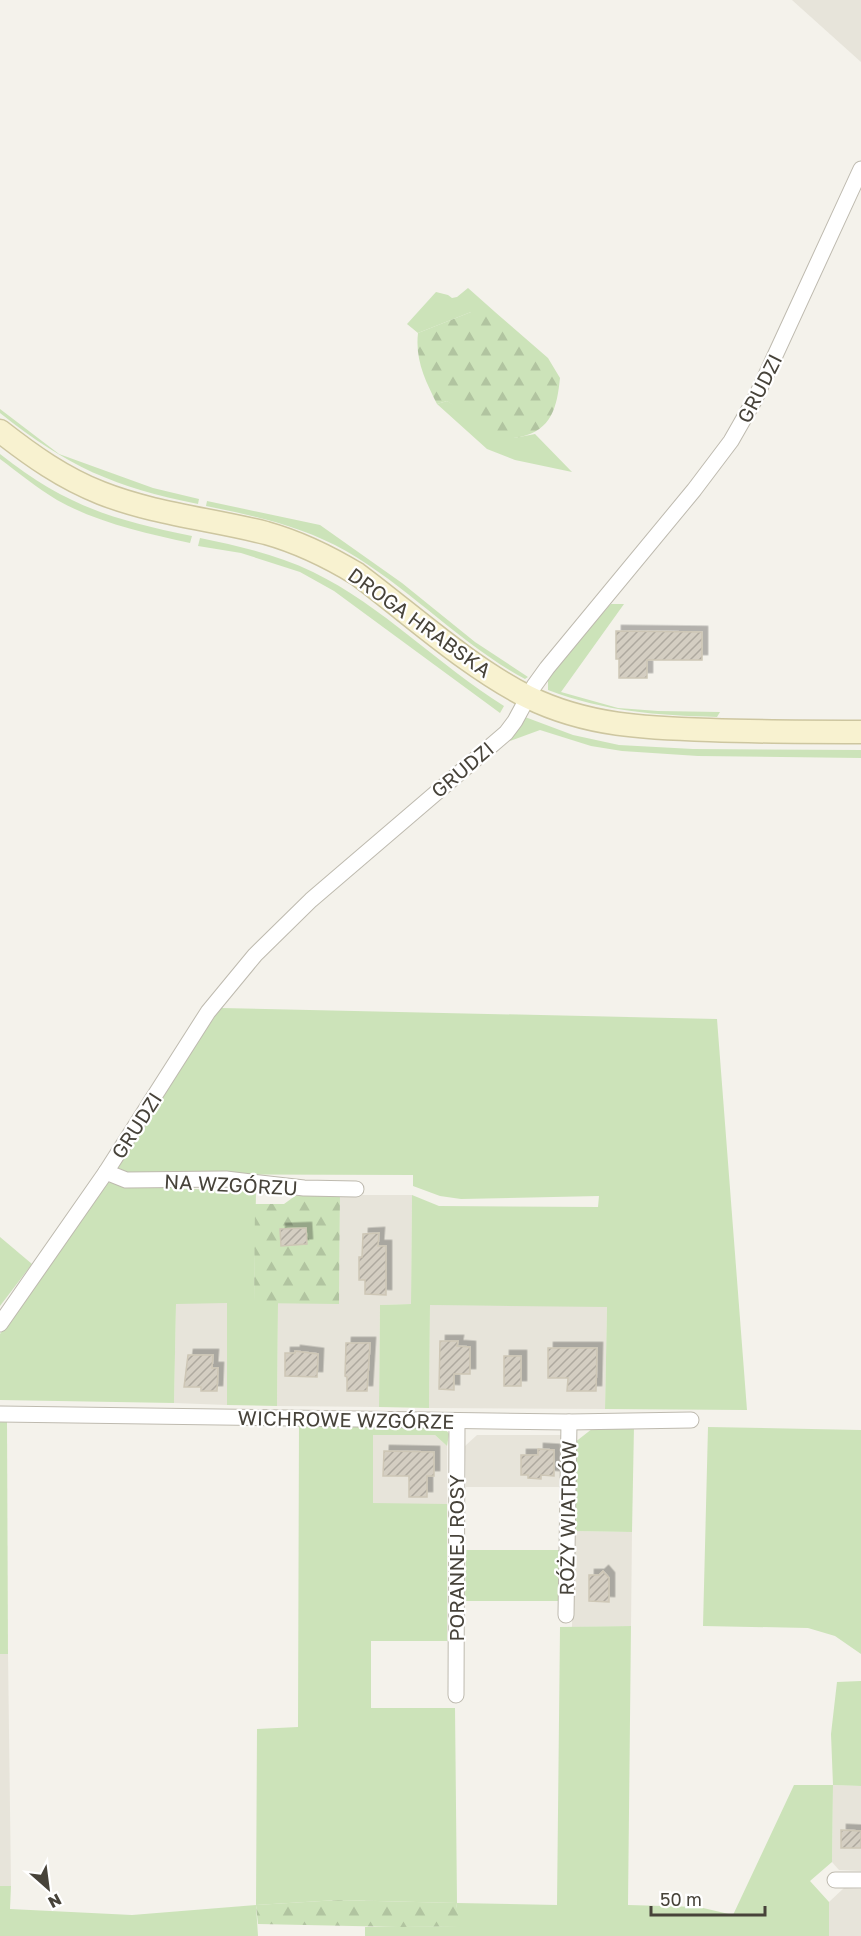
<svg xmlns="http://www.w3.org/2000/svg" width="861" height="1936" font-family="'Golos Text',sans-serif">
  <defs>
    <pattern id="forest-firs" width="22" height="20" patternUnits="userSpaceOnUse" patternTransform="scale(1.5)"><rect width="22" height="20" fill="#cce3b9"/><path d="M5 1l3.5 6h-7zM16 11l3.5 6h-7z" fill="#b1c4a0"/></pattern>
    <pattern id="building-hatch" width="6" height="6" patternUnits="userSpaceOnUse" patternTransform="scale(1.5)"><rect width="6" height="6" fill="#d4cec2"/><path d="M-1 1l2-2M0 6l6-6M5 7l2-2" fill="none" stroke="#aea99f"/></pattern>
    <filter id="shadow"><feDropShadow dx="5.5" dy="-5.5" stdDeviation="0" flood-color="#0004"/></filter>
  </defs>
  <rect width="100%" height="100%" fill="#f4f2eb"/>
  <g fill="#e7e4da">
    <polygon points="792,0 861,0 861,62"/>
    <polygon points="340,1195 412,1195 411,1304 380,1305 379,1407 277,1406 278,1303 339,1303"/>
    <polygon points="176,1303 227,1303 227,1405 174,1403"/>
    <polygon points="430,1305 607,1306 605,1409 429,1408"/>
    <polygon points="373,1434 435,1435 447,1446 447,1504 373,1504"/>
    <polygon points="477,1435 563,1435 563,1487 466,1487 465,1446"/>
    <polygon points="573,1531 632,1532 631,1626 572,1627"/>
    <polygon points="0,1654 8,1654 11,1886 0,1886"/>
    <polygon points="833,1785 861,1786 861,1871 839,1870 832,1862"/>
    <polygon points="844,1888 861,1889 861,1936 829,1936 829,1902"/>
  </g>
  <g fill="#cce3b9">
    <polygon points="468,288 495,312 471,312 418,333 407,324 436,292 448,295 452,298 457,297"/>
    <polygon points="447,401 514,438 535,434 572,472 515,460 487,449 437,404"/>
    <path d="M0,409L59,454L153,488L199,499L198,504C114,487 68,467 0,413Z"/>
    <path d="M0,454C64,505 113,520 192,536L190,543C145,533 98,523 57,500C37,488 19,473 0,459Z"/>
    <path d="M207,501L320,525L402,583L475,642L528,677L525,679C460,644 410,588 346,551C302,526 255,516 206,506Z"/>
    <path d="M200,538C239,546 278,555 313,572C383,606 438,665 504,706L500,713L334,591L300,572L241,553L198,546Z"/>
    <path d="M611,604H624L561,692L618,708L658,711L720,712L717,717C655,715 607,712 548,690V680L562,658Z"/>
    <polygon points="525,717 573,735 619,745 693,749 861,750 861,758 698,756 622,751 591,746 540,730 510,741"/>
    <polygon points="221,1008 717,1019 747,1410 605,1409 607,1307 430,1305 429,1408 379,1407 380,1305 411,1304 412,1195 439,1206 598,1207 599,1196 461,1199 440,1196 413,1186 413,1175 127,1174 115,1169 168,1082"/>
    <polygon points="106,1182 134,1186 256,1192 254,1303 278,1303 277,1406 227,1405 227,1303 176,1304 174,1403 0,1400 0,1334"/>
    <polygon points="0,1237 32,1264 0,1306"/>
    <polygon points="0,1421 7,1421 8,1654 0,1654"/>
    <polygon points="299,1422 443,1425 449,1434 447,1446 435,1435 373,1435 373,1503 447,1504 447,1641 371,1641 371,1708 455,1708 457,1903 557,1905 560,1627 631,1626 628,1905 699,1907 733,1915 794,1785 833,1785 831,1734 837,1682 861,1681 861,1786 833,1785 832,1862 810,1881 829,1902 829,1936 365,1936 365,1927 459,1926 456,1903 338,1900 256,1905 258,1936 0,1936 0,1886 11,1886 10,1909 132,1915 256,1905 257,1729 298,1727"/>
    <polygon points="597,1425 634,1426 632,1532 573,1531 574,1443"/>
    <polygon points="708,1427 861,1430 861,1654 835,1636 808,1628 703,1626"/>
    <polygon points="466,1550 562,1550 561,1601 465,1601"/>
  </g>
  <g fill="url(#forest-firs)">
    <path d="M471,312H495L548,358L560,378C557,407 552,430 520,437C512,439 500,438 493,434C477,425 463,411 447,401L437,404C425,380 415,360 418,333Z"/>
    <polygon points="340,1195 339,1304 254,1303 255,1204 284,1204 295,1196"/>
    <polygon points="338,1900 456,1903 460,1926 400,1927 258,1924 256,1905"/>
  </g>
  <g fill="url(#building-hatch)" stroke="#cec7b6" stroke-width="1.5" filter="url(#shadow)">
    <polygon points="616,631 702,632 702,660 647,660 647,678 619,678 619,659 616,659"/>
    <polygon points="306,1228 307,1244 281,1246 280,1229"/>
    <polygon points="379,1233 378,1246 386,1246 386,1295 365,1294 365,1280 359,1280 359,1257 362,1257 363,1234"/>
    <polygon points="440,1341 458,1341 457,1346 470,1347 470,1374 454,1374 454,1390 439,1389"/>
    <polygon points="346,1343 370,1343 367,1391 347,1391 347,1377 345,1376"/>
    <polygon points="548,1348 597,1348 596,1391 567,1391 568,1378 548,1378"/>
    <polygon points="295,1351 318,1354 317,1377 285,1376 285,1353 295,1353"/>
    <polygon points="188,1355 213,1355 212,1368 218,1368 217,1391 201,1391 201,1387 184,1387"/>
    <rect x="504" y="1356" width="17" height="30"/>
    <polygon points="538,1449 554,1450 554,1476 541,1475 541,1479 528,1478 528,1475 521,1475 521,1455 538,1455"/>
    <polygon points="384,1451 434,1452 434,1476 427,1476 427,1497 409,1497 409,1476 383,1476"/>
    <polygon points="603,1571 609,1578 609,1602 589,1601 589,1575 599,1575"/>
    <polygon points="841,1830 861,1831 861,1848 841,1848"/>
  </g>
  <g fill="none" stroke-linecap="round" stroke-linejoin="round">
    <defs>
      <g id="street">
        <polyline points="106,1172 126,1180 226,1179 304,1188 356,1189"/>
        <polyline points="0,1324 106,1172 208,1012 255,955 311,900 506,733 515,721 534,686 547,668 694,490 731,441 755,399 861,169"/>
        <polyline points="0,1414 569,1422 691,1420"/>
        <polyline points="566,1615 569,1422"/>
        <polyline points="456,1695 457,1421"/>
        <polyline points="835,1880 861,1880"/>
      </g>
      <path id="secondary" d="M0,431C32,456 63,478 101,493C154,514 211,519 266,533C298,542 329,557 357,574C412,615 467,666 528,697C587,726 646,728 710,730C760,732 811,732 861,732"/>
    </defs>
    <use href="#street" stroke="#bebaaf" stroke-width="17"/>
    <use href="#secondary" stroke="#cdc6a0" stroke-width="25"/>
    <use href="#street" stroke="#fff" stroke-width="15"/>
    <use href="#secondary" stroke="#f8f2d0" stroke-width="22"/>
  </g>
  <g text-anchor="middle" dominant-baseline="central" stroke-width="4.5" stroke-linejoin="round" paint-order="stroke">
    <g font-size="20" fill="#47433a" stroke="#fff">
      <text transform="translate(759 388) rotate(-63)">GRUDZI</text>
      <text transform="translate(420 622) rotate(36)">DROGA HRABSKA</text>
      <text transform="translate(462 769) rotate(-40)">GRUDZI</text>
      <text transform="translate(136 1125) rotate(-57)">GRUDZI</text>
      <text transform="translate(231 1184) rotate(3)">NA WZGÓRZU</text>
      <text transform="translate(346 1419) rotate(1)">WICHROWE WZGÓRZE</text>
      <text transform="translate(567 1518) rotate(-89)">RÓŻY WIATRÓW</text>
      <text transform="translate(456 1558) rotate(-90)">PORANNEJ ROSY</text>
    </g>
  </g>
  <g transform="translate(48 1888) rotate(152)" stroke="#ffffff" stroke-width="4.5" paint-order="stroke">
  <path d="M0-4.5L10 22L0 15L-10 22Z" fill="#47433a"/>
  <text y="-9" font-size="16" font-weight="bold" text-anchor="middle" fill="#47433a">N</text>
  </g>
  <path d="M651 1906v9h114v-9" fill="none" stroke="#47433a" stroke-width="3"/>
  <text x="660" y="1906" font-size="18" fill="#47433a" stroke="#ffffff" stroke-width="4.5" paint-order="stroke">50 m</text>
</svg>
